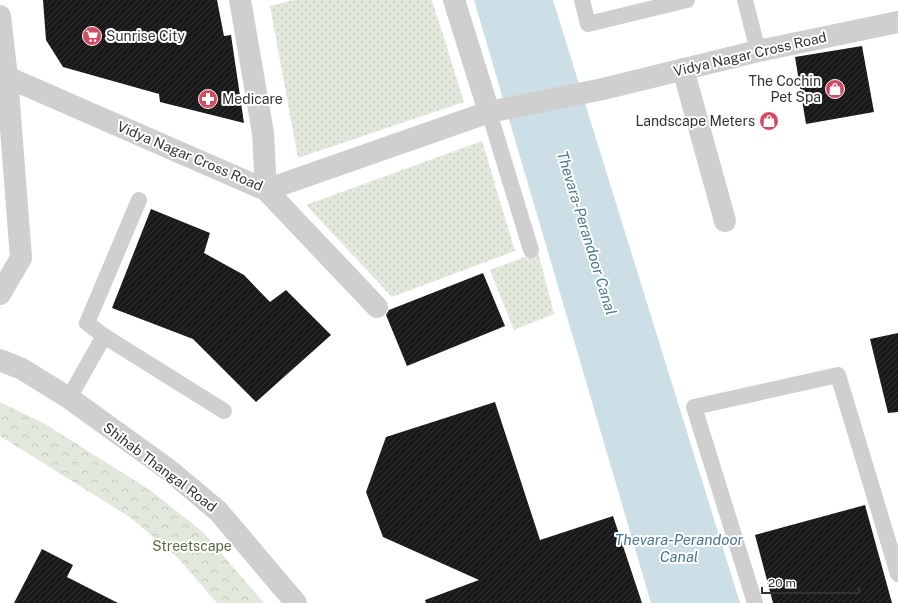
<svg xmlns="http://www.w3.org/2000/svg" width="898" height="603" font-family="'Public Sans',sans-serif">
  <defs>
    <pattern id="grass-dots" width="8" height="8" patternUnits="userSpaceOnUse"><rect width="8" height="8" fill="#e3e8dc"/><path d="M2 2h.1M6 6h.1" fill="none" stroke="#c3c7bd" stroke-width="1.8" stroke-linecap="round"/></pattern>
    <pattern id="forest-crowns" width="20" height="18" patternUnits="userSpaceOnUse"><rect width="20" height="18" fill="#e3e8dc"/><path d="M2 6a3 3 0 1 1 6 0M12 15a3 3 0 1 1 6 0" fill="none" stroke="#c3c7bd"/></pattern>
    <pattern id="building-hatch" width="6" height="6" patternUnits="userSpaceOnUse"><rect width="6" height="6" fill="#191919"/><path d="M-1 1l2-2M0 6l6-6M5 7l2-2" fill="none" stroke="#323232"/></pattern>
  </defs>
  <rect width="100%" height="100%" fill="#fff"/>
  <g fill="url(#grass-dots)">
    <polygon points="293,0 432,0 464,102 298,158 270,6"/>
    <polygon points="482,141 515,251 392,297 306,205"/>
    <polygon points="538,252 554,314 514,330 490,270"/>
  </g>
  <polygon fill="url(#forest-crowns)" points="0,402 45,424 150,490 203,532 264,603 217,603 177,557 131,518 0,436"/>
  <polygon fill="#ccdfe6" points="474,0 553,0 740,603 651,603"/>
  <g fill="url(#building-hatch)">
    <polygon points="43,0 217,0 224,36 231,35 244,123 160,102 159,94 63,67 46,40"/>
    <polygon points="862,46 874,112 806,124 795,57"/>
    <polygon points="151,209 210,233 204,253 244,275 270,302 286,290 331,335 256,402 193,339 112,308"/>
    <polygon points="483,273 505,326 407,366 386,315 389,310"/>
    <polygon points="898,333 898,412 888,413 870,339"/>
    <polygon points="495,402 540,540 613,516 642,603 426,603 425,600 479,580 383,537 366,492 386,437"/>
    <polygon points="865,505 892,603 773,603 755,535"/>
    <polygon points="42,549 73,565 67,577 118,603 14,603"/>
  </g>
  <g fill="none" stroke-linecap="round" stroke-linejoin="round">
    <g stroke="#cfcfcf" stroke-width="16">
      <polyline points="582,0 588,24 687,0"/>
      <polyline points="745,0 758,51"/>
      <polyline points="489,112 531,250"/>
      <polyline points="104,336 224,411"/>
      <polyline points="69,398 104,336 87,323 139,200"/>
      <polyline points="755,603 694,407 838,375 898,574"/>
    </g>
    <g stroke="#cfcfcf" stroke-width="22">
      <polyline points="240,0 263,133 266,190 377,307"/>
      <polyline points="454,0 489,112"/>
      <polyline points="0,16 7,77 21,258 0,294"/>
      <polyline points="683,69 725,221"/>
      <polyline points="7,77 266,190 489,112 603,89 758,51 898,22"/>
    </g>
    <polyline stroke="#cfcfcf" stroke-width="22" points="0,360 22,369 69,398 169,470 218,511 296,603"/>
  </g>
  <defs>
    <symbol id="supermarket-disc" viewBox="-11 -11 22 22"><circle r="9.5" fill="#d34a63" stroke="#fff"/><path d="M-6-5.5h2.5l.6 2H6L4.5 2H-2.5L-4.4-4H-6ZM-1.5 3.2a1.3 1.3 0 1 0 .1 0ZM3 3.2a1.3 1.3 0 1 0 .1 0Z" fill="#fff"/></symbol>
    <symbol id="shop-disc" viewBox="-11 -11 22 22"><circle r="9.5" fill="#d34a63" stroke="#fff"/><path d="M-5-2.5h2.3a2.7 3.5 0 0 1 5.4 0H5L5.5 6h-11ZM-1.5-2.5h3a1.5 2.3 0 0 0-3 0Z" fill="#fff"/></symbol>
    <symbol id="pharmacy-disc" viewBox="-11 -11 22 22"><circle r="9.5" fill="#d34a63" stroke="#fff"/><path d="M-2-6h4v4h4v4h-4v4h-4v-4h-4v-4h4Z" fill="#fff"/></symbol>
  </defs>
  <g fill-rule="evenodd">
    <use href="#supermarket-disc" x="81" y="25" width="22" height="22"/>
    <use href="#shop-disc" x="824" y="78" width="22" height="22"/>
    <use href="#pharmacy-disc" x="197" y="88" width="22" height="22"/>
    <use href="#shop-disc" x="758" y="110" width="22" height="22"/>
  </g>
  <g text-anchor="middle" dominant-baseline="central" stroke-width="4" stroke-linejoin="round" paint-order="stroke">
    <g font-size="14" fill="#323232" stroke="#fff" text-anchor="start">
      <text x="106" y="36">Sunrise City</text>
      <text x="821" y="81" text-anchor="end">The Cochin<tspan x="821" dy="16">Pet Spa</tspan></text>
      <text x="222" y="99">Medicare</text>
      <text x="755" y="121" text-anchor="end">Landscape Meters</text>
    </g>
    <g font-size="14" fill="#323232" stroke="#fff">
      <text transform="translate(750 54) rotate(-13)">Vidya Nagar Cross Road</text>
      <text transform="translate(190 156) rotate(23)">Vidya Nagar Cross Road</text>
      <text transform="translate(160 467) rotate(37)">Shihab Thangal Road</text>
    </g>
    <g font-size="14" fill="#5a6a44" stroke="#fff">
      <text x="192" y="546">Streetscape</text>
    </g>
    <g font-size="15" font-style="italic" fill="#48798d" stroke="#fff">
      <text transform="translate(587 233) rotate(73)">Thevara-Perandoor Canal</text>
      <text x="679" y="539">Thevara-Perandoor<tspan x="679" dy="17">Canal</tspan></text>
    </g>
  </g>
  <path d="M762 587v6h97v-6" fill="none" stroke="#323232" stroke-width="2"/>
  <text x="768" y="587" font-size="12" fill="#323232" stroke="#ffffff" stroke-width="3" paint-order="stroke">20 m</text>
</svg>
